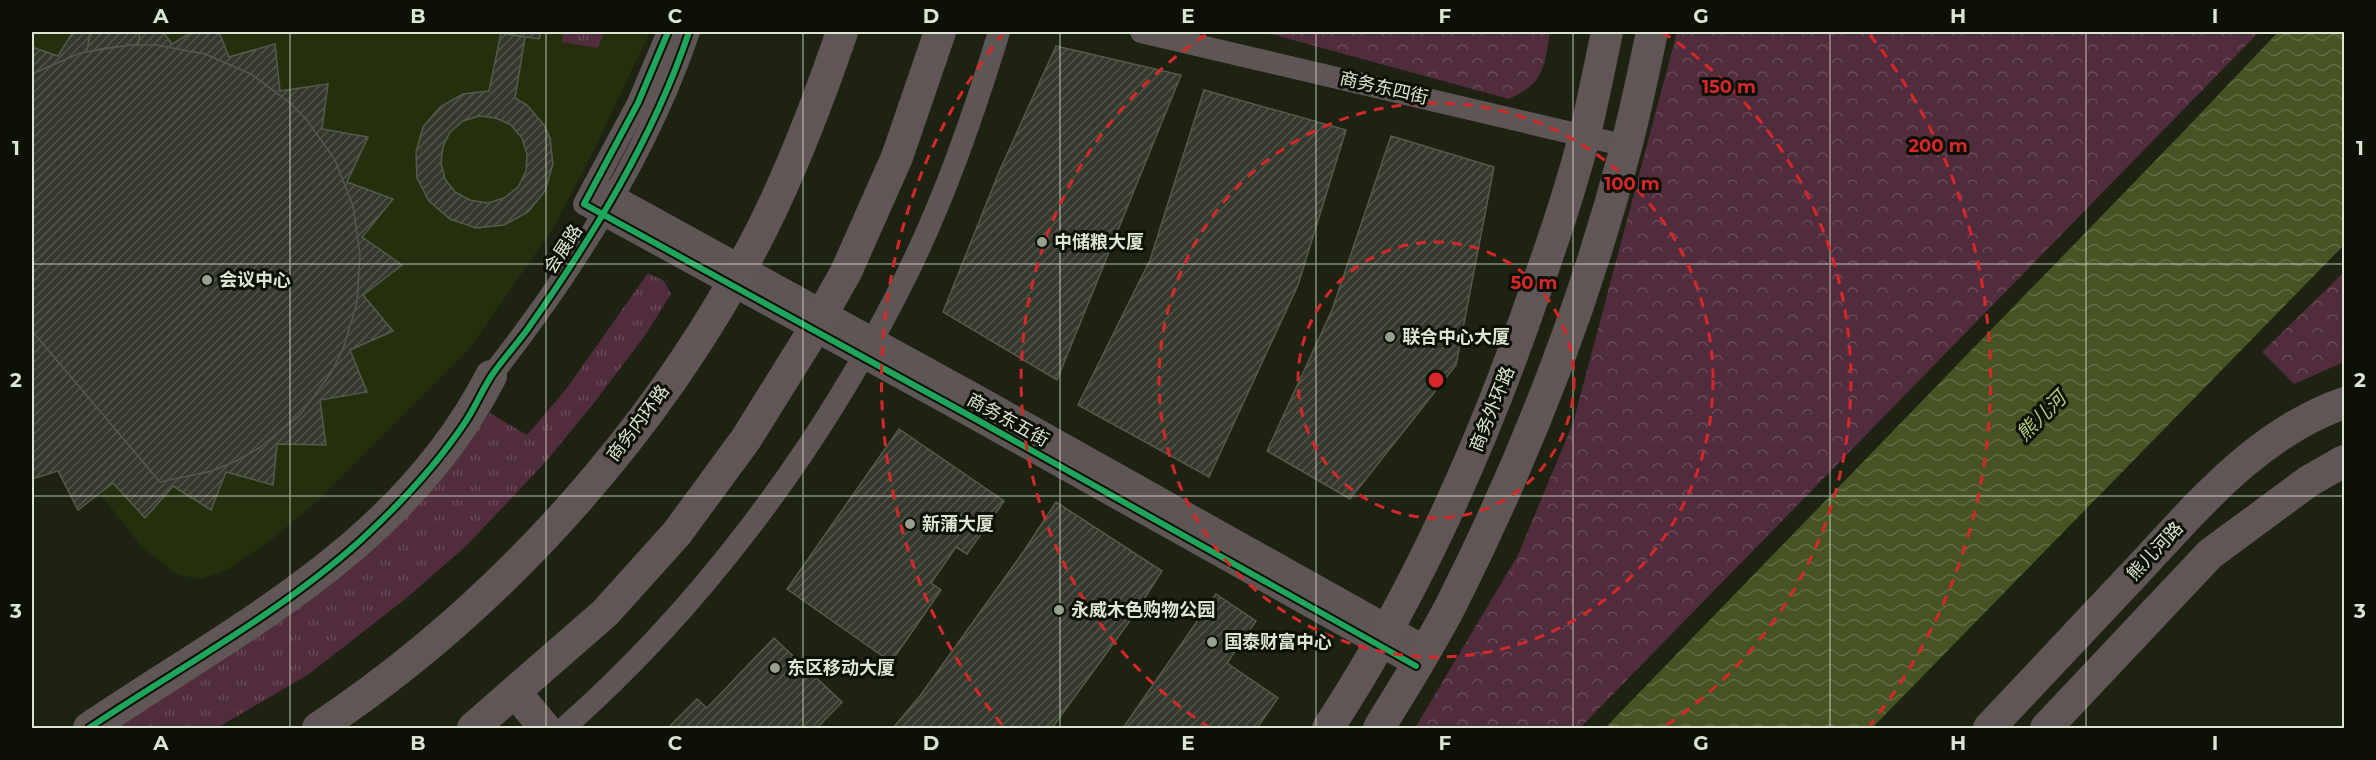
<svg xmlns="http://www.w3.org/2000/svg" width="2376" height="760" font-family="Montserrat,'Noto Sans SC',sans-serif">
  <defs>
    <pattern id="grass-tufts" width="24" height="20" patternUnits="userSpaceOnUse" patternTransform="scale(1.5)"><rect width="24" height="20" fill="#512c3d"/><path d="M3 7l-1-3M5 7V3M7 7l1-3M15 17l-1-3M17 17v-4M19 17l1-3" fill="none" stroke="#6a4a58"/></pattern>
    <pattern id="park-crowns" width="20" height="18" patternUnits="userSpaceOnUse" patternTransform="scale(1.5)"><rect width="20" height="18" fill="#512c3d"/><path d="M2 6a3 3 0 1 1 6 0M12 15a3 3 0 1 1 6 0" fill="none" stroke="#6a4a58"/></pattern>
    <pattern id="water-waves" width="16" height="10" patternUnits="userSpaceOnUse" patternTransform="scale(1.5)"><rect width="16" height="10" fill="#465424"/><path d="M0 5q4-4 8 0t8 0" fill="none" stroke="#606c43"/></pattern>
    <pattern id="building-hatch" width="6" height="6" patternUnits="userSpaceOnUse" patternTransform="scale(1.5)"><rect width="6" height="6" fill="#35392d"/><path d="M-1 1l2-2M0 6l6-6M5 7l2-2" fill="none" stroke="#52564b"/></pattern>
  </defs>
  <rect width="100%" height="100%" fill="#1d2213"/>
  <polygon fill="#252f0e" points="32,32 650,32 593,152 554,227 469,349 315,503 271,540 225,571 201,579 178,575 142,547 90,481 32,401"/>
  <g fill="url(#grass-tufts)">
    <polygon points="563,32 604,32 598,48 562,42"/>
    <polygon points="648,273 664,281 671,294 646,334 597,399 549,458 509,501 464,548 404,600 309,674 217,728 109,728 446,468 490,413 527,435 567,388"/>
  </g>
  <g fill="url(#park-crowns)">
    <path d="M1264,32H1550C1544,67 1545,83 1509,99Z"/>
    <polygon points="1677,32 2259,32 1580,728 1415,728 1518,555 1573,423"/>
    <polygon points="2344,272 2344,362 2294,384 2262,352"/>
  </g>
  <polygon fill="url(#water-waves)" points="2278,32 2344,32 2344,245 1872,728 1605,728 2182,133"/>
  <g fill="url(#building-hatch)" stroke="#565a4d" stroke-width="1.5" fill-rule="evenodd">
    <polygon points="73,32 99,32 111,41 122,32 163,32 172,44 192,32 219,32 229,57 275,44 280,91 328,84 322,129 368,137 347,182 393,199 362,237 402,265 363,295 393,331 350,350 367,392 320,400 326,445 277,444 273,485 226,472 211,510 173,486 145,518 113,483 78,510 58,471 32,479 32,47 58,56"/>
    <polygon points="90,32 140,32 138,45 105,48 87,52"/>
    <polygon points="493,32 541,32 539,39"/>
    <path d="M501,33L525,37L515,98L527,105L544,125L550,138L553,164L545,191L528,212L504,225L476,228L450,219L429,201L417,178L416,152L423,127L440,107L463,94L489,91ZM479,116L496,118L511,125L522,138L527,154L526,171L518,187L504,198L488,203L470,200L455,192L445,179L441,163L443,147L450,132L463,121Z"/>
    <polygon points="130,45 156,45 205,54 251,74 290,103 307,120 335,160 353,206 360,254 357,303 343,349 331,373 300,415 259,448 236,461 212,471 160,482 32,331 32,74 80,53"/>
    <polygon points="1056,46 1181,75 1057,380 943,312 999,172"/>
    <polygon points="1204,90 1346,130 1298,285 1209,477 1078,405 1150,260"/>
    <polygon points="1391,136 1494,167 1456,365 1350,499 1267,451 1332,310"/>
    <polygon points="899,429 1004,501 967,554 956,547 931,583 941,590 891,662 787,589"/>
    <polygon points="1056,502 1162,571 1129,622 1052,728 893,728 920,696 1024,551"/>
    <polygon points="1216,594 1256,621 1227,663 1278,698 1257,728 1123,728"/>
    <polygon points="774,638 842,702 817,728 668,728 697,699 707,708"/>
  </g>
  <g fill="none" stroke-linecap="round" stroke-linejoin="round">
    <g stroke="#5e5555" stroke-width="22">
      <polyline points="668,32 638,103 584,204 972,417 1416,666"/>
      <polyline points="1141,32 1627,146"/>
      <polyline points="594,185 983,399 1426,647"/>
      <path d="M491,376C571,274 647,155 689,32"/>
      <path d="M564,728C698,610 813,457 895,298C939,214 971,123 999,32"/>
    </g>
    <g stroke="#5f5655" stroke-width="32">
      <polyline points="515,692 545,728"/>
      <path d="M89,728C240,626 404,546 491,376"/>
      <path d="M318,728C502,606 662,426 762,229C794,165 819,99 842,32"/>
      <polyline points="473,728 605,613 677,533 746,439 807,341 846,272 897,157 940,32"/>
      <path d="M1328,728C1416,594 1482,446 1534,294C1553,242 1571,188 1585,134C1593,100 1600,66 1607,32"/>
      <path d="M1379,728C1404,687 1430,646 1452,603C1525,458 1585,304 1626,147C1636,109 1644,70 1652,32"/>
      <path d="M1989,728C2037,677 2086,625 2135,573C2197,507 2256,434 2344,403"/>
      <polyline points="2046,728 2210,554 2309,481 2344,461"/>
    </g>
    <defs>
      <g id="cycleway">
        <polyline points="668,32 638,103 584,204 972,417 1416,666"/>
        <path d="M89,728C180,667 279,614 361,540C399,505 435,467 464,424C475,408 482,390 492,375C503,359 516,345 527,330C592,238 653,139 689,32"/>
      </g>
    </defs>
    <use href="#cycleway" stroke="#0c1005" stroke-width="10"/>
    <use href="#cycleway" stroke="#20a55d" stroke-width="6"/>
  </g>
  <path fill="none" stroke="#dee4d3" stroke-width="1.5" stroke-opacity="0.55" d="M290,32V728M546,32V728M803,32V728M1060,32V728M1316,32V728M1573,32V728M1830,32V728M2086,32V728M32,264H2344M32,496H2344"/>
  <g fill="none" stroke="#d62828" stroke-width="3" stroke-dasharray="10 8">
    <circle cx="1436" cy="380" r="138"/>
    <circle cx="1436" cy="380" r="277"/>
    <path d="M1210 728A415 415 0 0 1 1210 32M1662 32A415 415 0 0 1 1662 728"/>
    <path d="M1002 725A554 554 0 0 1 1002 35M1870 35A554 554 0 0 1 1870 725"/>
  </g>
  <g fill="#9aa090" stroke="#0c1005" stroke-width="2">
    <circle cx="1042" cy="242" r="6"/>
    <circle cx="207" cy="280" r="6"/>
    <circle cx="1390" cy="337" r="6"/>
    <circle cx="910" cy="524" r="6"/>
    <circle cx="1059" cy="610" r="6"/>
    <circle cx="1212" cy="642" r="6"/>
    <circle cx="775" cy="668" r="6"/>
  </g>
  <g text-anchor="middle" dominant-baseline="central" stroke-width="6" stroke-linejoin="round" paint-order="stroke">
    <g font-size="18" fill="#dee4d3" stroke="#0c1005">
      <text transform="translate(1384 88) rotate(13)">商务东四街</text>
      <text transform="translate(563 249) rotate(-57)">会展路</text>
      <text transform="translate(1492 409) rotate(-68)">商务外环路</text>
      <text transform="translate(1008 420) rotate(29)">商务东五街</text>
      <text transform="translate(638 423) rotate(-53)">商务内环路</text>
      <text transform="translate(2155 551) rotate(-47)">熊儿河路</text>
    </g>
    <g font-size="18" font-weight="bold" fill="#dee4d3" stroke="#0c1005" text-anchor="start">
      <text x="1054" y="242">中储粮大厦</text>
      <text x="219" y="280">会议中心</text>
      <text x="1402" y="337">联合中心大厦</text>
      <text x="922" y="524">新蒲大厦</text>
      <text x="1071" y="610">永威木色购物公园</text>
      <text x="1224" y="642">国泰财富中心</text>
      <text x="787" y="668">东区移动大厦</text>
    </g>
    <g font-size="20" font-style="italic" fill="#b2cc7d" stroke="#0c1005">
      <text transform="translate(2041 416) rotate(-45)">熊儿河</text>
    </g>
  </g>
  <circle cx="1436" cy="380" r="9" fill="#d62828" stroke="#0c1005" stroke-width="3"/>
  <g font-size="18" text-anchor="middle" font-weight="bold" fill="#d62828" stroke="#0c1005" stroke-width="6" stroke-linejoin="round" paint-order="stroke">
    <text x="1729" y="93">150 m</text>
    <text x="1938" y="152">200 m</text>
    <text x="1632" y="190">100 m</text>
    <text x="1534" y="289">50 m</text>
  </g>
  <rect width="2376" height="760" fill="none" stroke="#0c1005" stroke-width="66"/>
  <rect x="33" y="33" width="2310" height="694" fill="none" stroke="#dee4d3" stroke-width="2"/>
  <g font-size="20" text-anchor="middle" font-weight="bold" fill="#dee4d3">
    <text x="161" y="23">A</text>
    <text x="418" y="23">B</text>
    <text x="675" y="23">C</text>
    <text x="931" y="23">D</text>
    <text x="1188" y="23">E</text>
    <text x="1445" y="23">F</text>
    <text x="1701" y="23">G</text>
    <text x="1958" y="23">H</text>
    <text x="2215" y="23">I</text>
    <text x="16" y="155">1</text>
    <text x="2360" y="155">1</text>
    <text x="16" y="387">2</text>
    <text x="2360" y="387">2</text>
    <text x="16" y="618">3</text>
    <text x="2360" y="618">3</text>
    <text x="161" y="750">A</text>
    <text x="418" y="750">B</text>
    <text x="675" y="750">C</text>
    <text x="931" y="750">D</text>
    <text x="1188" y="750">E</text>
    <text x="1445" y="750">F</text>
    <text x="1701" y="750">G</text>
    <text x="1958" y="750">H</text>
    <text x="2215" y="750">I</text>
  </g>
</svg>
